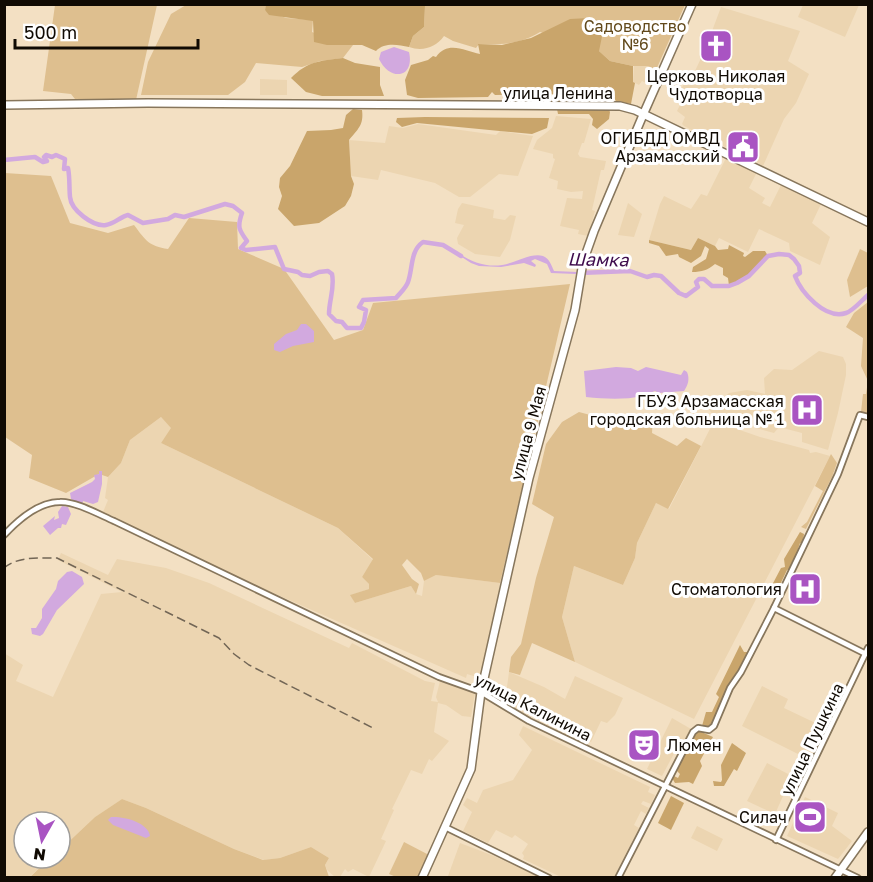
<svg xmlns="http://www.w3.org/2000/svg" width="873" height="882" font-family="'Golos Text',sans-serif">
  <rect width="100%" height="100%" fill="#f3e0c3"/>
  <g fill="#ecd5b1">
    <polygon points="803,5 803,4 859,5 845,37 798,17"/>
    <polygon points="721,7 800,31 788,61 809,74 796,103 784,119 763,166 750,158 757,143 739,135 731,150 684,126 682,124 685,117 677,111 684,97 679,95 689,71 694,73 703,54 718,61 727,49 726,42 712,31"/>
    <polygon points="634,65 648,66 656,70 650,85 642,81 639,85 633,82"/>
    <polygon points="260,79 287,80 287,95 260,95"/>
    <polygon points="556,116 591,119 584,143 582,143 578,154 580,157 606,161 604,170 601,170 592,210 595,211 588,236 578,234 579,230 560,226 567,198 582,199 583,191 571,192 557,189 558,181 549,178 555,159 553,158 553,154 533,149 537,140 552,128"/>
    <polygon points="418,124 496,135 500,131 533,136 518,176 499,174 470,197 459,197 435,183 381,170 378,180 351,176 349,140 385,143 389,126 403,128"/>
    <polygon points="726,158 757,172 749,188 765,198 762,203 770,207 781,185 821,204 812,223 830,237 820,265 790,251 789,243 759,229 748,252 719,238 715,246 698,238 691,250 649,240 660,204 664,196 691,209 701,194 707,196"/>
    <polygon points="462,203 494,210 493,218 505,220 510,215 516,216 510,240 500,257 475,254 458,244 457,238 464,225 455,223 458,209"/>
    <polygon points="628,203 642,214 634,237 618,235"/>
    <polygon points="819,351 843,357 846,364 846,375 838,413 828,450 802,442 802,433 779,427 774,433 713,416 709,409 729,393 747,390 765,394 764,378 774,369 792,370"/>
    <polygon points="161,417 172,428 161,443 338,528 373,560 362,577 369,584 369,589 351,595 355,603 411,586 416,594 422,596 424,581 436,575 500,583 491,637 480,678 467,674 466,678 253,584 103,512 108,500 105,498 108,477 121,463 130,440"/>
    <polygon points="714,421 760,437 809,450 810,453 816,452 830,456 694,719 575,662 562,617 574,566 623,585 635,558 637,543 656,503 669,509"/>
    <polygon points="61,553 108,575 117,559 166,568 209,583 349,648 352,643 425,681 435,683 431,701 438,702 436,697 440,681 475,693 471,717 462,716 446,705 438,703 434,732 449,741 432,761 429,759 422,774 411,770 392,809 394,810 381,839 386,841 369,877 353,869 348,872 345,869 340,877 335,877 327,870 325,865 329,858 311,847 280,858 264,860 234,849 146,808 122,799 95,817 60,850 60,822 24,822 24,858 51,858 29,877 5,877 4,653 23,665 16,681 53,697 101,594 122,592 58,560"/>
    <polygon points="509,672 544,687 565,699 575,676 623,698 615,715 607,723 601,721 591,742 533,715 530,716 505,702"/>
    <polygon points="762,686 788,699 784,708 826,728 810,760 742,726"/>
    <polygon points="672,718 691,729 682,747 678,746 662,776 647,769"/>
    <polygon points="523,726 650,787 648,792 655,795 651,804 643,801 641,804 649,808 646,814 641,811 634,825 639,828 614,877 561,877 523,859 524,856 522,853 528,844 515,835 512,838 496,830 488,843 463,831 472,812 463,805 467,798 477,803 483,790 513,780 532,750 519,735"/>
    <polygon points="767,763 792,776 775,814 747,801"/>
    <polygon points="805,797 838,813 832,826 852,841 838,859 787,836"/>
    <polygon points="697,826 723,839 717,851 691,838"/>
    <polygon points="460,843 494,856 539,877 450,877 448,876"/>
  </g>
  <g fill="#debf8f">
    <polygon points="55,5 157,5 136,100 75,99 71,94 43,91"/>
    <polygon points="186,5 266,5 265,10 286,18 313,20 312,32 343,45 353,45 343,58 320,61 302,67 256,63 245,82 228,95 141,95 148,62 171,14"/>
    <path d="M425,5H685L656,70L648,66H633L610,61L599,51L540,32C521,44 500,45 479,44L476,48L453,41L444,36C436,47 423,52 409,47L413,36L424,27Z"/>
    <path d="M5,173L51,176L70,223L108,233L134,225C146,241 149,246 168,249L189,218L237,222L238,249L284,269L334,340L363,330L373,303L570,284L500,583L436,575L424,581L421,573L407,559L402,565L412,579L419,584L416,594L411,586L355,603L350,595L369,589V584L362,577L373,559L338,528L161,443L171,428L161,417L130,440L121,463L108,477L99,474L66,493L29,478L32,455L5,437Z"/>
    <polygon points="860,249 868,253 868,286 850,297 847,280"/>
    <polygon points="868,302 868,414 861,412 863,394 866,394 868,381 861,366 863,338 846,327 854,313"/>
    <polygon points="579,412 609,420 653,417 652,433 677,446 686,438 701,446 668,509 656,503 637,543 635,558 623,585 574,566 562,617 575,662 532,643 520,675 509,672 511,657 521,644 536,578 554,517 532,504 546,444 562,422"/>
    <polygon points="831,454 837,463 832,477 806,529 801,527 807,522 823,491 815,486"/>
    <polygon points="122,799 146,808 234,849 263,860 280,858 311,847 329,858 325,865 329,877 29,878 49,859 60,858 60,850 95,817"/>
    <polygon points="404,842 429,855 419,877 396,877 389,874"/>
  </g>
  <g fill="#c9a56b">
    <path d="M266,4H425V6L424,27L413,36L409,47C398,45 385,42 376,51L362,45H327L314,42L313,21L269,15L265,10Z"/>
    <path d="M589,18L605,22L599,51L610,61L633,66V82L635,83L631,104L616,101L614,98L615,96L612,94L614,90L608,86V97L563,94L495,95L492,92L488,97L418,98L407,95L405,80L411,65L428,60L433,56L436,57C448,40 465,51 480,54L478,44L502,45L531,38L570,19Z"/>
    <path d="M343,58L355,63L380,67V85L384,96H322L306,92L291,78C308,61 319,61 343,58Z"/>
    <polygon points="608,108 610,112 609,119 597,129 592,125 593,119 589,114 558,114 557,109"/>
    <path d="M353,109L362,110C364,125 358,129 349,140L351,176L354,184L351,196L345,206L319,223L294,226L278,209L282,196L279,187L280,178L290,166L307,131L331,130L343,128L346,115Z"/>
    <polygon points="425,117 549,118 547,128 532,134 417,123 402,127 396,122 397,118"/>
    <path d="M698,238L715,246L718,250L728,249L729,245L744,253L743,256L745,257L753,251H765L768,256L749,276L729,286L728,278L723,275V268L715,264C708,270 702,272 692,272L693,267L706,259L709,249L705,246L701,256L691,263L679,257L678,254L666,256L659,246L649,243V240L691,250Z"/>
    <polygon points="800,532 804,534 803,543 800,543 797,552 798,554 791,569 787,570 777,591 776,589 771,587 781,568 785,567 784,559"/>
    <polygon points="740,645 744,652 750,652 711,727 702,726 706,712 712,712 719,697 716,694"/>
    <path d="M699,731L713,737L700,761L702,766L693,784L689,782L675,783L672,778L674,776L678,778L680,774L677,771C682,758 689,740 699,731Z"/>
    <polygon points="732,743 746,753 737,771 734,769 724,786 714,786 713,781 721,782 722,780 721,765"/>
    <polygon points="671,796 684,803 671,830 658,823"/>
  </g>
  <g fill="#d2a9df">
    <path d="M394,47L409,52C415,78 390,82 379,59L381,52Z"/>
    <path d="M457,254H460C474,264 493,269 510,263C520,260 533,253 543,256C550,259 551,265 554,271L577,272L576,274L551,273L547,264L535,259L531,261L536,265L535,267L524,263L501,267L479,266L471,263Z"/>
    <polygon points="301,324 306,324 314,331 314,342 293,346 280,352 274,350 274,344 286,334 297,330"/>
    <path d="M616,367L631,368L638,371L646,367L681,375L684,370L687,372C690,379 688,385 684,391L659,393L655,391C651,392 646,396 642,396C625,400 605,399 586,397L584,371Z"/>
    <polygon points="99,471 102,471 102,484 98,502 93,504 83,501 82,505 71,499 70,493 92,482 95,479 94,475 99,474"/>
    <polygon points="62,506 68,507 71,514 66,525 62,524 61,528 58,528 50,535 43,526 55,516 54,520 59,518 58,512"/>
    <polygon points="72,571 82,577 84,584 57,610 43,634 40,636 32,634 31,628 36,628 42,618 42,609 56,589 58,581 67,572"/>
    <path d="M111,817C123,816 148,822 150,836L146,838L113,825L108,820Z"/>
  </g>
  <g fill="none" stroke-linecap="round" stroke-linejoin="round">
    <g stroke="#d2a9df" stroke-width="4.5">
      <path d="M4,160L35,157L43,162L47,161L44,157L46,155L52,157L56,155L65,159L64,169L68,168C70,178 69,187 70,197C71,210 93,227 106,225C114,224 120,217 128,215L143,223L168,219L175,215L184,217L225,204L233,206L242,213C237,227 239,230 247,241L241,248L246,250L275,247L284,269L298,272L302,275L310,276L319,272L328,271L332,274C335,288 329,300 329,314L336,321L342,322L347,328H361L364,322L366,310L359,307L363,300L396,298C400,293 406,288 408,282C413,268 410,251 423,242L443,245L461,256"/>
      <path d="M579,273L630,271L647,277L654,275L661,276L679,293L686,296L698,287L696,282L699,279H704L712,286H729L737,283L749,276L768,256L779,254L789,255L794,259L799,266L800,273L795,276C801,292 825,320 846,313C853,311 862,300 868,295"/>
    </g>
    <defs>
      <g id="minor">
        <path d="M4,535C18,520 38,502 60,502C75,501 100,515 114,521L439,677L481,692L529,721L858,878"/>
        <polyline points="774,608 866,654"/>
        <polyline points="445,827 549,878"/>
        <polyline points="776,840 868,648"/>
        <polyline points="618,878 693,732 698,728 709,730 714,726 730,688 741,672 774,608 838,474 860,415 868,417"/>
      </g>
      <g id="major">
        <polyline points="4,105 148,103 620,106 635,110 868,222"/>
        <polyline points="422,878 471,769 481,692 529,478 575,310 583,262 594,231 643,115 692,4"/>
        <polyline points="835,878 868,832"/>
      </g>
    </defs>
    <use href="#minor" stroke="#87765c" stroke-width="8"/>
    <use href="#major" stroke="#87765c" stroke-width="10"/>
    <use href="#minor" stroke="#fff" stroke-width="4.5"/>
    <use href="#major" stroke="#fff" stroke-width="7"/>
    <path stroke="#726656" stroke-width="1.5" stroke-dasharray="9 4.5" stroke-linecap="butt" d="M4,568C18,556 40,558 57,558L219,638L234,654L249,665L373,728"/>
  </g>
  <defs>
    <symbol id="church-square" viewBox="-11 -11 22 22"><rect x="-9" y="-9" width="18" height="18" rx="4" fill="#a954c2" stroke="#fff"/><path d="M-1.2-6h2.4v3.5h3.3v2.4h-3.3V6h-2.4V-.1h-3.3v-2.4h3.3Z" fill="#fff"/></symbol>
    <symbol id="civic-square" viewBox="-11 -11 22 22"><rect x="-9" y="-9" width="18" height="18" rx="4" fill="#a954c2" stroke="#fff"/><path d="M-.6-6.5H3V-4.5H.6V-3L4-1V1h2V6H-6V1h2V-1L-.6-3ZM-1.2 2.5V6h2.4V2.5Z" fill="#fff"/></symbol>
    <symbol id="hospital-square" viewBox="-11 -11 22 22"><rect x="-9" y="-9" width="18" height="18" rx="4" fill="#a954c2" stroke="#fff"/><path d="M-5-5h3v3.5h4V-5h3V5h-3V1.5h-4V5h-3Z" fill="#fff"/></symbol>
    <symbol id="theatre-square" viewBox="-11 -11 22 22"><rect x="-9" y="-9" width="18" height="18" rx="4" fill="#a954c2" stroke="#fff"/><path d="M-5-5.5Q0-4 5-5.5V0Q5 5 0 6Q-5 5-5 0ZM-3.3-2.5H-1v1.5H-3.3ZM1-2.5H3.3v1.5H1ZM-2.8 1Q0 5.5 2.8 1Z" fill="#fff"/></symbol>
    <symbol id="stadium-square" viewBox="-11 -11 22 22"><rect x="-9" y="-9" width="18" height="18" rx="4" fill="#a954c2" stroke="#fff"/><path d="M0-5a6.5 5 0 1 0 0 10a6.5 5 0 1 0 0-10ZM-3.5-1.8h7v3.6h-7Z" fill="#fff"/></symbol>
  </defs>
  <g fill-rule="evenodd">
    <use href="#church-square" x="697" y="27" width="38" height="38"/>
    <use href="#civic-square" x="724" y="128" width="38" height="38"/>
    <use href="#hospital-square" x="788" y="391" width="38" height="38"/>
    <use href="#hospital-square" x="786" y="570" width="38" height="38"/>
    <use href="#theatre-square" x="625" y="726" width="38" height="38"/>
    <use href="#stadium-square" x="791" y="798" width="38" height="38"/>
  </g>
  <g text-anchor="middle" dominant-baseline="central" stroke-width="6" stroke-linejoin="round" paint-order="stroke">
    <g font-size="16" fill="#62491b" stroke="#fff">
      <text x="635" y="26">Садоводство<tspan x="635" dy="18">№6</tspan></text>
    </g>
    <g font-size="16" fill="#100a03" stroke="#fff" text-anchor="end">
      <text x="716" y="76" text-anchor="middle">Церковь Николая<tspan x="716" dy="18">Чудотворца</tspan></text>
      <text x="720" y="138">ОГИБДД ОМВД<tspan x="720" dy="18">Арзамасский</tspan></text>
      <text x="784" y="401">ГБУЗ Арзамасская<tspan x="784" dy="18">городская больница № 1</tspan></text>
      <text x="782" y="589">Стоматология</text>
      <text x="667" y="745" text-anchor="start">Люмен</text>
      <text x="787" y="817">Силач</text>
    </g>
    <g font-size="16" fill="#100a03" stroke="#fff">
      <text x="558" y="93">улица Ленина</text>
      <text transform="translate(528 433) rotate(-75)">улица 9 Мая</text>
      <text transform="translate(533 707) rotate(27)">улица Калинина</text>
      <text transform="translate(812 739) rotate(-64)">улица Пушкина</text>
    </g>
    <g font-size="18" font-style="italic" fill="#3f0c4d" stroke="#fff">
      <text transform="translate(598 259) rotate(1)">Шамка</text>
    </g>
  </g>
  <rect width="873" height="882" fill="none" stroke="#100a03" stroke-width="12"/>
  <g transform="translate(42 840) rotate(189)"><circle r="28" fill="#ffffff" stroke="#9f9d9a" stroke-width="1.5"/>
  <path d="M0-4.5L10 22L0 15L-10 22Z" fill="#a954c2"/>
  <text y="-9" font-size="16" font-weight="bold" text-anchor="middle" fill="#100a03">N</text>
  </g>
  <path d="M15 39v9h183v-9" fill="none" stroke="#100a03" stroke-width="3"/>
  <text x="24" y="39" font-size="18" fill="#100a03" stroke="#ffffff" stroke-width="4.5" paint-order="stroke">500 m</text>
</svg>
